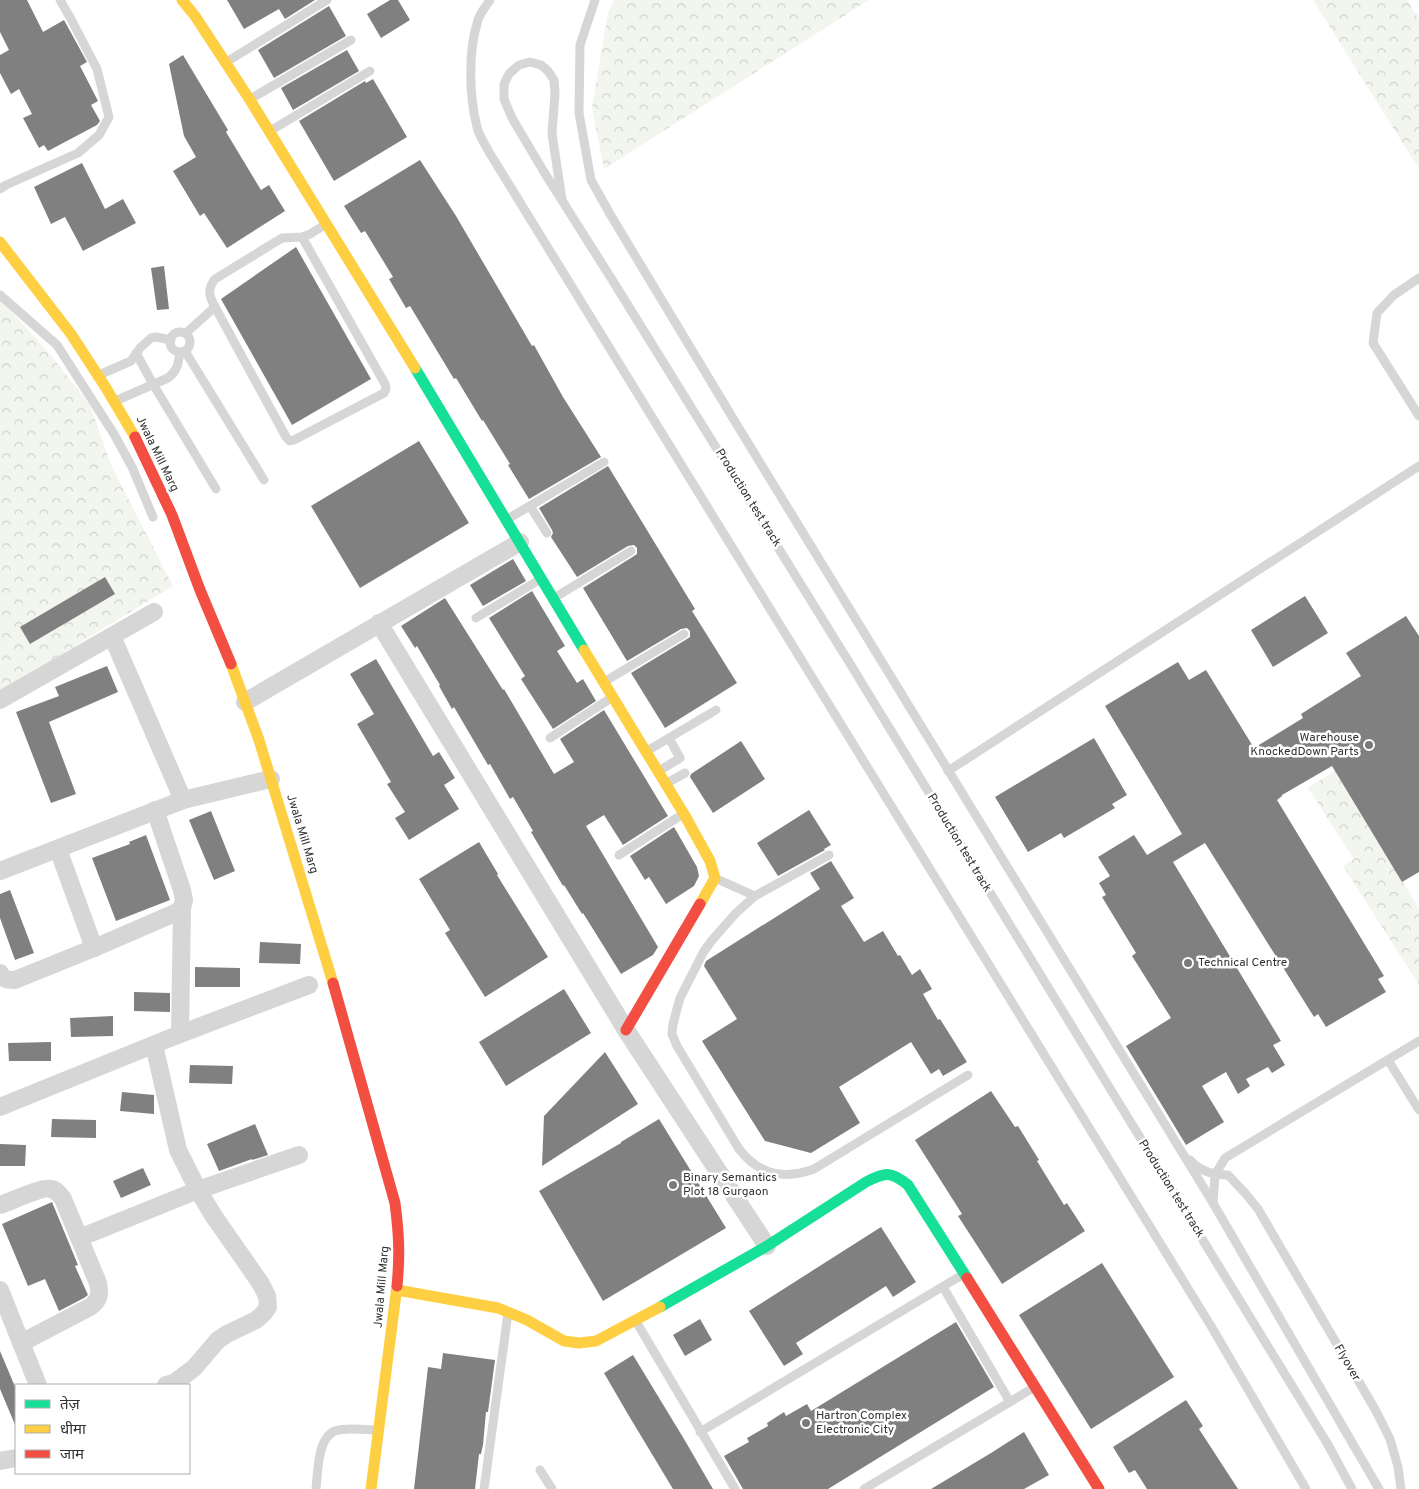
<svg xmlns="http://www.w3.org/2000/svg" width="1419" height="1489" font-family="Overpass,'Noto Sans Devanagari',sans-serif">
  <defs>
    <pattern id="forest-crowns" width="20" height="18" patternUnits="userSpaceOnUse" patternTransform="scale(1.25)"><rect width="20" height="18" fill="#f2f6ee"/><path d="M2 6a3 3 0 1 1 6 0M12 15a3 3 0 1 1 6 0" fill="none" stroke="#d0d3cd"/></pattern>
  </defs>
  <rect width="100%" height="100%" fill="#fff"/>
  <g fill="url(#forest-crowns)">
    <polygon points="614,0 869,0 604,169 592,108 608,13"/>
    <polygon points="1313,0 1407,0 1419,19 1419,169"/>
    <polygon points="0,299 49,353 90,405 111,465 173,586 0,692"/>
    <polygon points="1335,771 1419,908 1419,985 1343,866 1354,859 1308,788"/>
  </g>
  <g fill="#808080">
    <polygon points="0,0 27,0 43,32 64,20 87,62 80,66 98,101 91,105 100,121 97,125 48,151 44,145 39,148 23,118 32,114 19,89 11,94 0,73 0,55 9,50 0,32"/>
    <polygon points="227,0 315,0 285,19 279,9 244,29"/>
    <polygon points="390,0 398,0 410,20 381,38 367,14"/>
    <polygon points="329,6 346,36 274,78 258,50"/>
    <polygon points="347,50 359,71 293,110 281,88"/>
    <polygon points="183,55 228,130 226,132 261,190 269,185 285,211 227,248 204,213 200,216 173,171 196,157 184,136 169,64"/>
    <polygon points="373,79 407,137 334,181 299,121 365,81 366,83"/>
    <polygon points="420,160 456,216 532,346 534,345 563,397 601,457 529,499 508,465 510,464 483,420 482,421 456,378 454,379 410,306 406,308 389,279 393,277 365,231 361,233 344,206"/>
    <polygon points="82,163 105,209 123,199 136,223 83,251 65,217 51,224 34,187"/>
    <polygon points="296,247 371,379 292,425 221,299"/>
    <polygon points="164,266 169,309 157,310 151,268"/>
    <polygon points="419,441 469,523 360,588 311,506"/>
    <polygon points="608,466 695,609 692,611 737,683 665,728 631,673 687,639 690,637 690,631 687,628 681,629 627,661 583,588 634,556 637,554 637,548 634,545 628,546 577,577 551,537 553,533 552,530 539,508"/>
    <polygon points="513,559 526,581 483,606 470,585"/>
    <polygon points="105,577 115,594 30,644 20,627"/>
    <polygon points="532,591 565,646 557,651 577,683 583,679 596,701 553,729 521,679 525,676 489,618"/>
    <polygon points="1305,596 1328,633 1273,667 1251,630"/>
    <polygon points="445,598 503,690 504,689 554,774 574,762 560,739 604,710 668,816 623,845 604,815 586,826 658,947 653,955 621,974 583,913 582,914 564,885 563,886 531,832 533,831 513,797 510,799 490,764 488,765 454,707 452,709 439,686 440,685 417,646 415,648 401,626"/>
    <polygon points="1406,616 1419,636 1419,872 1402,882 1332,766 1282,795 1282,796 1277,800 1384,976 1378,979 1386,992 1326,1027 1318,1014 1314,1017 1205,843 1173,862 1281,1041 1273,1045 1285,1065 1272,1073 1268,1067 1246,1079 1250,1086 1238,1094 1226,1072 1202,1086 1224,1122 1186,1145 1126,1046 1171,1018 1132,956 1136,953 1102,897 1106,895 1099,883 1110,876 1098,857 1134,835 1147,855 1182,834 1105,706 1178,662 1189,680 1206,670 1254,748 1303,718 1301,714 1361,676 1346,653"/>
    <polygon points="376,659 433,756 439,752 455,778 444,785 459,809 409,840 395,818 405,812 387,784 391,782 357,724 374,714 350,674"/>
    <polygon points="107,666 118,692 49,722 76,794 51,803 16,712 59,696 55,687"/>
    <polygon points="1094,738 1127,795 1112,804 1115,808 1064,838 1061,833 1028,852 995,797"/>
    <polygon points="741,741 765,779 713,813 690,777 691,774"/>
    <polygon points="809,810 831,845 824,849 825,850 778,876 757,843"/>
    <polygon points="211,811 235,871 214,880 189,820"/>
    <polygon points="674,827 697,867 699,876 694,886 666,904 649,877 645,880 630,856"/>
    <polygon points="146,835 170,900 116,921 92,858 130,844 129,842"/>
    <polygon points="479,842 498,874 497,875 548,957 485,997 445,933 450,930 419,879"/>
    <polygon points="831,861 854,898 841,906 864,942 883,931 898,956 900,955 912,975 920,969 932,989 923,994 938,1020 940,1019 967,1062 943,1076 939,1069 931,1074 911,1042 839,1087 860,1123 811,1153 765,1141 702,1041 737,1019 704,966 706,961 820,889 810,873"/>
    <polygon points="10,890 34,953 15,960 0,918 0,894"/>
    <polygon points="260,942 301,944 300,964 259,963"/>
    <polygon points="195,967 240,968 240,987 195,987"/>
    <polygon points="564,989 591,1033 506,1086 479,1042"/>
    <polygon points="134,992 170,993 170,1012 134,1011"/>
    <polygon points="113,1016 113,1036 71,1037 70,1018"/>
    <polygon points="51,1042 51,1061 9,1061 8,1043"/>
    <polygon points="605,1052 638,1104 542,1166 544,1116"/>
    <polygon points="190,1065 233,1066 232,1084 189,1083"/>
    <polygon points="991,1091 1015,1127 1018,1126 1039,1160 1037,1161 1064,1205 1067,1203 1085,1231 1002,1284 958,1216 962,1214 915,1140"/>
    <polygon points="122,1092 154,1095 154,1114 120,1111"/>
    <polygon points="52,1119 96,1120 96,1138 51,1137"/>
    <polygon points="659,1119 726,1228 603,1301 539,1191 621,1143 621,1142"/>
    <polygon points="255,1124 268,1155 252,1160 252,1159 219,1171 207,1144"/>
    <polygon points="0,1144 26,1145 25,1166 0,1166"/>
    <polygon points="143,1168 151,1185 121,1198 113,1181"/>
    <polygon points="52,1202 78,1265 75,1266 88,1295 84,1298 59,1311 45,1279 28,1286 2,1224"/>
    <polygon points="881,1227 916,1282 893,1297 886,1286 796,1343 803,1354 784,1366 749,1311"/>
    <polygon points="1102,1263 1174,1377 1091,1429 1019,1315"/>
    <polygon points="700,1319 712,1340 685,1356 673,1335"/>
    <polygon points="956,1322 994,1387 828,1489 743,1489 724,1456 749,1442 747,1438 768,1426 767,1423 784,1412 786,1416 807,1404 811,1411"/>
    <polygon points="0,1351 16,1389 16,1427 0,1389"/>
    <polygon points="443,1353 495,1360 488,1412 486,1412 483,1445 481,1454 479,1454 475,1489 414,1489 428,1367 441,1369"/>
    <polygon points="633,1355 684,1439 713,1489 673,1489 629,1416 604,1373"/>
    <polygon points="1186,1400 1203,1426 1199,1429 1238,1489 1147,1489 1135,1470 1129,1473 1113,1447"/>
    <polygon points="1024,1432 1049,1475 1024,1489 931,1489 991,1453"/>
  </g>
  <g fill="none" stroke-linecap="round" stroke-linejoin="round">
    <g stroke="#d6d6d6" stroke-width="9">
      <path d="M490,0C486,6 480,13 478,20C468,51 469,96 477,127C479,136 485,144 489,152L1211,1326L1306,1489"/>
      <polyline points="595,0 580,45 579,113 591,180 610,214 737,425 1213,1203 1379,1489"/>
      <polyline points="228,61 327,0"/>
      <polyline points="252,98 351,40"/>
      <polyline points="270,131 370,71"/>
      <polyline points="0,189 6,185 78,153 99,135 109,117 97,69 72,21 60,0"/>
      <polyline points="562,200 552,134 555,93 554,80 548,71 541,65 530,62 519,65 509,74 504,84 504,99 512,118 544,172 611,278 849,662 1327,1443 1352,1489"/>
      <path d="M302,237L385,384L386,389L384,393L294,440L290,441L286,437L215,307C209,296 207,289 215,279L282,238L302,237L310,234L326,224"/>
      <polyline points="1419,278 1394,295 1377,313 1373,343 1419,416"/>
      <polyline points="0,295 57,345 114,434 132,467 153,517"/>
      <circle cx="180" cy="342" r="10"/>
      <polyline points="186,333 215,307"/>
      <polyline points="185,351 264,480"/>
      <polyline points="136,353 153,384 216,489"/>
      <polyline points="101,374 131,361 140,348 151,338 156,337 171,340"/>
      <path d="M115,401L168,378C178,370 178,364 180,352"/>
      <polyline points="530,506 547,533"/>
      <polyline points="506,520 604,462"/>
      <polyline points="554,598 631,551"/>
      <polyline points="476,618 539,580"/>
      <polyline points="604,682 684,634"/>
      <polyline points="550,738 611,698"/>
      <polyline points="647,751 716,710"/>
      <polyline points="659,771 680,758 669,738"/>
      <polyline points="948,771 1419,466"/>
      <polyline points="667,783 685,773"/>
      <polyline points="619,855 683,814"/>
      <path d="M829,855L755,896L736,913L713,939L704,951L680,998L673,1024L672,1034L677,1046L739,1149C759,1175 784,1180 814,1169L968,1075"/>
      <polyline points="717,879 755,896"/>
      <polyline points="1388,1060 1419,1110"/>
      <path d="M1190,1160C1200,1172 1213,1175 1228,1175L1245,1193L1258,1209L1376,1411L1390,1439L1398,1467L1401,1489"/>
      <polyline points="1213,1203 1215,1175 1225,1158 1419,1041"/>
      <polyline points="637,1323 735,1489"/>
      <polyline points="1010,1402 1033,1388"/>
      <polyline points="700,1432 962,1275"/>
      <polyline points="540,1470 552,1489"/>
      <path d="M316,1489C318,1473 317,1438 335,1431C347,1427 365,1430 378,1430"/>
      <polyline points="484,1489 508,1313"/>
      <polyline points="864,1489 1010,1402 943,1287"/>
    </g>
    <g stroke="#d6d6d6" stroke-width="18">
      <polyline points="379,623 626,1030 767,1246"/>
      <polyline points="112,636 183,800"/>
      <polyline points="0,700 154,612"/>
      <polyline points="245,702 520,542"/>
      <polyline points="58,849 94,948"/>
      <polyline points="0,871 183,800 271,779"/>
      <path d="M0,973C4,980 8,980 15,980L94,948L175,913L182,908L184,900L182,890L155,810"/>
      <polyline points="180,1034 182,908"/>
      <polyline points="154,1045 178,1150 198,1190 213,1215 261,1284 267,1296 268,1307 263,1314 256,1320 227,1334 218,1340 194,1368 174,1383 166,1385"/>
      <polyline points="0,1107 180,1034 309,985"/>
      <path d="M0,1205C10,1202 43,1186 51,1189C57,1190 60,1195 63,1199L98,1283C100,1294 100,1300 90,1307L21,1343"/>
      <polyline points="79,1238 198,1190 299,1155"/>
      <polyline points="0,1290 38,1385"/>
      <polyline points="0,1461 16,1458"/>
    </g>
    <g stroke="#16e098" stroke-width="11">
      <polyline points="415,368 584,650"/>
      <path d="M660,1307L767,1246L866,1182C885,1172 891,1171 908,1185L967,1278"/>
    </g>
    <g stroke="#ffcf43" stroke-width="11">
      <polyline points="182,0 195,16 250,100 415,368"/>
      <polyline points="0,242 71,334 106,388 135,437"/>
      <polyline points="584,650 684,814 710,861 715,878 700,904"/>
      <polyline points="231,664 259,740 333,983"/>
      <polyline points="397,1290 498,1308 527,1320 564,1341 579,1343 596,1341 660,1307"/>
      <polyline points="371,1489 397,1286"/>
    </g>
    <g stroke="#f24e42" stroke-width="11">
      <polyline points="135,437 172,515 200,590 231,664"/>
      <path d="M333,983L395,1203C399,1234 400,1255 397,1286"/>
      <polyline points="626,1030 700,904"/>
      <polyline points="967,1278 1099,1489"/>
    </g>
  </g>
  <g fill="#7a7a7a" stroke="#fff" stroke-width="2">
    <circle cx="1369" cy="745" r="5"/>
    <circle cx="1188" cy="963" r="5"/>
    <circle cx="673" cy="1185" r="5"/>
    <circle cx="806" cy="1423" r="5"/>
  </g>
  <g text-anchor="middle" dominant-baseline="central" stroke-width="5" stroke-linejoin="round" paint-order="stroke">
    <g font-size="12" fill="#323232" stroke="#fff">
      <text transform="translate(157 454) rotate(64)">Jwala Mill Marg</text>
      <text transform="translate(748 498) rotate(58)">Production test track</text>
      <text transform="translate(302 834) rotate(73)">Jwala Mill Marg</text>
      <text transform="translate(959 843) rotate(59)">Production test track</text>
      <text transform="translate(1171 1189) rotate(58)">Production test track</text>
      <text transform="translate(382 1287) rotate(-85)">Jwala Mill Marg</text>
      <text transform="translate(1347 1363) rotate(60)">Flyover</text>
    </g>
    <g font-size="12" fill="#323232" stroke="#fff" text-anchor="start">
      <text x="1359" y="738" text-anchor="end">Warehouse<tspan x="1359" dy="14">KnockedDown Parts</tspan></text>
      <text x="1198" y="963">Technical Centre</text>
      <text x="683" y="1178">Binary Semantics<tspan x="683" dy="14">Plot 18 Gurgaon</tspan></text>
      <text x="816" y="1416">Hartron Complex<tspan x="816" dy="14">Electronic City</tspan></text>
    </g>
  </g>
  <rect x="15" y="1384" width="175" height="90" fill="#ffffff" stroke="#adadad"/>
  <rect x="25" y="1400" width="25" height="8" fill="#16e098" stroke="#adadad"/>
  <text x="60" y="1409" font-size="15" fill="#323232">तेज़</text>
  <rect x="25" y="1425" width="25" height="8" fill="#ffcf43" stroke="#adadad"/>
  <text x="60" y="1434" font-size="15" fill="#323232">धीमा</text>
  <rect x="25" y="1450" width="25" height="8" fill="#f24e42" stroke="#adadad"/>
  <text x="60" y="1459" font-size="15" fill="#323232">जाम</text>
</svg>
